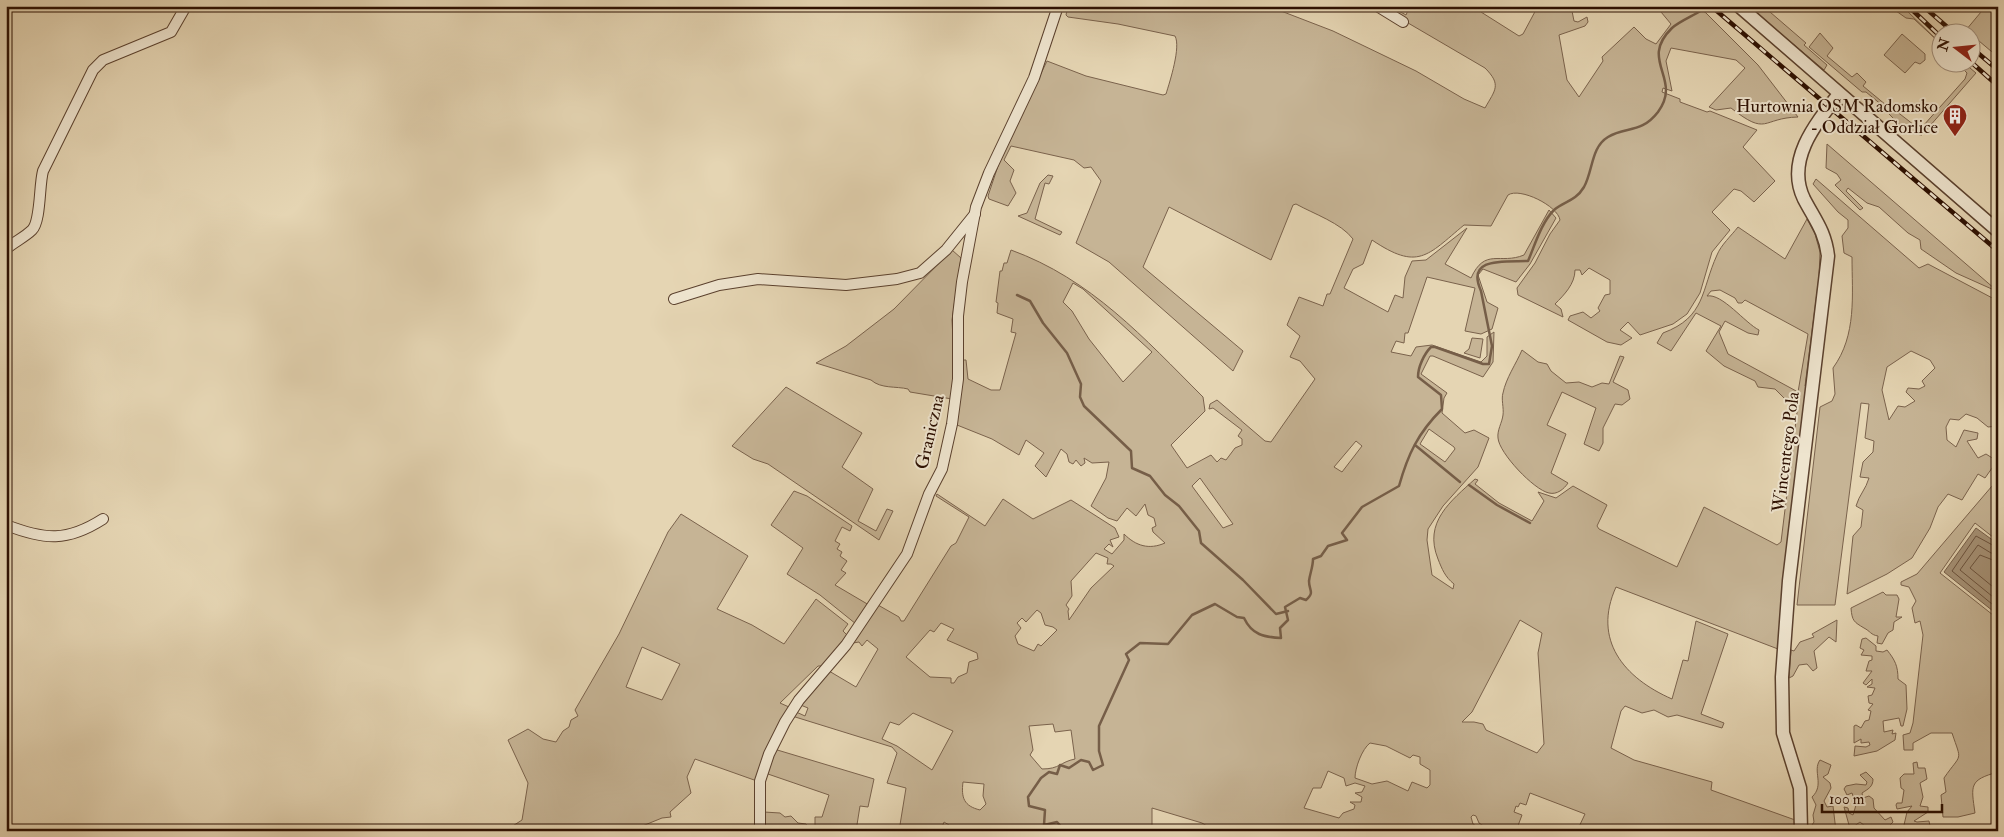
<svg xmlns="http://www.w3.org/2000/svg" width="2004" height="837" font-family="'IM FELL Double Pica',serif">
  <rect width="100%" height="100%" fill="#e5d5b3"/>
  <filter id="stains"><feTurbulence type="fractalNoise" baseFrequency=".004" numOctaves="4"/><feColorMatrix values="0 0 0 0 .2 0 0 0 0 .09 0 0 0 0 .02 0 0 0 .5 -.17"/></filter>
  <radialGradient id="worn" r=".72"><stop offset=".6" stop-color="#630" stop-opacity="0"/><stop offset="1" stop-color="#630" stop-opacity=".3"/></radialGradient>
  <g fill="#c6b495" stroke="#7a624c" fill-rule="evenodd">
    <path d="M1068,6H1268L1333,31L1416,71L1464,99L1485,108C1495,90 1502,85 1485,68L1379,6H1390L1406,15L1410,6H1477L1481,12L1519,36L1523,34L1538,6H1571L1574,21L1578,22L1587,17L1588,22L1585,26L1559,35L1567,80L1579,97L1603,61L1602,57L1634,27L1646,39L1656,44L1671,24L1656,6H1697L1706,13L1758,65L1798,117C1761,118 1768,137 1731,108L1716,110L1709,107L1745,68L1736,60L1671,48L1666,61L1672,91L1663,88L1662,92L1680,99V102L1707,112L1710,111L1757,130L1743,147L1775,181L1754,202L1741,191L1734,189L1712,212L1730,230L1712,252L1700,293L1687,314L1673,324L1640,335L1628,322L1620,330L1632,338L1621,345L1607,342L1568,320L1570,316L1583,312L1591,318L1600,311L1598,308L1605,295L1610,294V280L1589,268L1582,275L1580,270H1575C1575,284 1564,295 1555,304L1561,309L1563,317L1518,295L1517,288L1535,263L1550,234L1560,220C1558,206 1520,187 1508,195L1491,226L1464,225C1427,256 1418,271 1372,240L1363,264L1353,269L1344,288L1388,312L1395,295L1403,298L1405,277L1412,261L1426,260L1467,228L1445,264L1471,278C1485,247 1500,265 1524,255L1549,210L1556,218L1530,264L1516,282L1483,269L1478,275L1487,302L1498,308L1492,329L1481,334L1465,331L1475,288L1427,277L1408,333H1405L1404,343L1396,341L1391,352L1411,356L1416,347L1432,345L1481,362L1487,356V337L1494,332L1493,362L1483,377L1433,356H1430L1421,374L1447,393L1444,398L1442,413L1465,433L1474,430L1489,438L1478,467L1443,506L1428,529L1427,540L1432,575L1453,589L1454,584C1445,577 1442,569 1438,559C1423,522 1451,501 1475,479L1478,480L1475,484L1499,503L1532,521L1544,501L1538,492L1556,498L1573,486L1607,505L1597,526L1599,529L1677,567L1704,507L1777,545L1781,542L1798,404L1785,399L1775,389L1758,387L1755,381L1724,366L1706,351L1721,326L1696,313L1671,351L1657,343L1663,333C1706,317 1701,290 1717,255C1721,245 1731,236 1738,227L1785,259L1807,219L1815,234L1820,252L1819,277L1805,386L1809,388L1778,649L1616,587C1592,640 1624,678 1672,699L1683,660L1688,661L1696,621L1728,634L1701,714L1724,723L1722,728L1677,715L1668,717L1654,710L1642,713L1625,706L1621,711L1611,748L1634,760L1712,782L1711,790L1798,821L1797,831H1577L1585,814L1530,793L1526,805L1520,803L1518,807L1516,806L1514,812L1522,815L1516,831H1491L1479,823L1476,816L1473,815L1471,817L1473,824L1484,831H1215L1202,823L1152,808V831H946L949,825L944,822L942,827L926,831H899L906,788L887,783L897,753L892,747L792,716L794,711L805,716L808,708L798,704L829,671L856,687L878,649L867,640L862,646L859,642L853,643L878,605L899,617L901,621H904L951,546L956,543L969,517L936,496L937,494L985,526L1003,499L1033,519L1071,500L1115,528L1119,537L1110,540L1113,547L1109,544L1104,549L1112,554L1124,540V534C1136,546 1149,550 1165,543L1153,532L1152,528L1156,526L1154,518L1148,515L1145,504L1136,516L1127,508L1117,521L1108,518L1091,506L1106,478L1109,462L1092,463L1084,458L1085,463L1081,466L1076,460L1073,464L1069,462L1067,454L1061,449L1046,477L1035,466L1044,453L1026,440L1019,455L992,439L957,425L960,360H966L968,379L991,390H1000L1016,333L1011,332L1013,319L997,313L998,303L996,302L1000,271H1002L1004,263H1007L1011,250C1091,279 1144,338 1203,397L1205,411L1171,445L1187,468L1211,455L1217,462L1221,458L1226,460L1235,448L1242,445V439L1238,436L1242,430L1213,408L1209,409L1210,404L1217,400L1265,441L1271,442L1315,379L1300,361L1290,357L1300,336L1287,325L1299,297L1323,306L1327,294H1330L1353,239C1341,223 1314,214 1296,204L1293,205L1271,260L1169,207L1143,267L1243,351L1233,371L1109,262L1076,243L1101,181L1091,167L1084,168L1074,160L1011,146L1004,160L1014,170L1010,181L1016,193L1008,206L989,199L988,196L1002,154L1047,61L1086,76L1163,95L1166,94C1170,81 1181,47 1175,36L1118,24L1068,17L1066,15ZM1073,283L1083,289L1152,352L1123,382L1089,339L1072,311L1063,302ZM1720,290L1735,298L1738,303H1742L1745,300L1808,334L1798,392L1728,354L1719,332L1725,321L1748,333L1758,335L1759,330C1745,323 1722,293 1707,296L1711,291ZM1429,429L1454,447L1455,449L1445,462L1420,444ZM1356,441L1362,446L1342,472L1334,467ZM1200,478L1233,524L1223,528L1192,486ZM1096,553L1108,558L1107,564H1111L1114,566L1091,588L1069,620L1068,611L1069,609L1066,605L1072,596L1071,581ZM1037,610L1041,613L1045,625L1053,627L1057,630L1041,646L1038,644L1034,651L1018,644L1015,636L1021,628L1017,623L1022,618L1026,622ZM1520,620L1542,633L1538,653L1544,744L1537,753L1486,730L1483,724L1474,722H1462L1472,712ZM941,623L954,629L947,640L977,653L978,659L969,662L967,673L958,677L954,683H951V678L930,677L906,657L930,630L934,632ZM913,713L953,731L932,770L897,746L882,739L890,722L899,725ZM1053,724L1055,732L1071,730L1075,759C1060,762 1060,769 1042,769L1030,755L1033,750L1029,726ZM1370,743L1386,746L1410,758L1413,755L1420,757V764L1430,770V785L1427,788L1412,782L1408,791L1387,781L1372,784L1355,778C1355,768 1362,749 1370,743ZM1328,771L1344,778L1346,786L1355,783L1365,786L1362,792L1355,793L1362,797L1361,802H1350L1355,805L1354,809L1343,813L1339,818L1304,808L1313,788H1321ZM963,782L984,784L983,796L986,804L980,810C964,806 961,798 963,782Z"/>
    <polygon points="1755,6 1763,6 1806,43 1804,45 1827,65 1824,70 1756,13 1754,10"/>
    <polygon points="1889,6 1902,6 1941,44 1914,19 1906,18"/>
    <polygon points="1986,6 1998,6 1998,57 1966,30"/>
    <polygon points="1820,33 1833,48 1827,56 1852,77 1857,73 1866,82 1863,86 1886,105 1883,106 1866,92 1862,92 1809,47"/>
    <polygon points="1902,34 1925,54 1925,60 1920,64 1915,62 1905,73 1884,55"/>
    <polygon points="1957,63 1964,63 1976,73 1922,135 1908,133 1889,114 1896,111 1918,128 1923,126 1965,79 1967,73"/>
    <polygon points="1827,144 1995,289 1994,290 1956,273 1921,249 1920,240 1908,233 1879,207 1867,203 1848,188 1846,191 1863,208 1860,210 1835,185 1841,180 1837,174 1826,168"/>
    <polygon points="1048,175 1053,176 1049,184 1045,183 1035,219 1062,232 1060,235 1018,216 1027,213 1040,183"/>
    <path d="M1816,179L1919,268L1928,264L1998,301V426L1988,427L1977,418L1966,414L1959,420L1950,419L1946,427L1947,440L1956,447L1964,430L1978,433L1977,439L1967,441L1978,458L1986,454L1997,461L1985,478L1978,474L1962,500L1948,494L1938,507L1930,528L1912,558L1887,574L1847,594L1853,536L1861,527L1863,510L1856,506C1859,495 1866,489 1869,478L1860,477L1863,462L1873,452L1874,441L1865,438L1869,404L1861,403L1835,605H1797L1820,407L1832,401L1835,394L1833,368C1857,335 1852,295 1852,257L1844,253L1842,236L1848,228V220L1838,212L1813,184ZM1911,351L1930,360L1935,368L1922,381L1925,386L1919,389L1908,388L1906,392L1915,401L1905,407L1898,406L1889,420L1882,390L1887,367Z"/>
    <path d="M952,250L961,258L952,320L955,377L952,399L910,392L908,389C896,386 881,389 871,380L816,363L846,346L894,309Z"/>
    <polygon points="1472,338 1483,339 1480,358 1464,353 1469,349"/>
    <path d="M1522,350L1538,362L1547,364L1551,371L1566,383L1579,382L1592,387L1602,383L1609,384L1620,356L1624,357L1613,382L1628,390L1630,399L1622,405L1615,404L1603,428V443L1599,451L1584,444L1596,408L1562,392L1547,425L1566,434L1551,473L1568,483C1564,489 1557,495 1549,493C1534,490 1499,453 1498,438C1497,430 1502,423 1503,415C1504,408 1501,399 1503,393C1506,378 1516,364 1522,350Z"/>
    <polygon points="786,387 862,433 842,467 873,489 858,521 876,531 887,509 893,511 879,540 768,464 753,459 732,446"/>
    <path d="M1998,479V541L1975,523L1940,573L1998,619V772C1969,780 1971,785 1975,813L1958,817H1943L1941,795L1946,792L1944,778C1962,752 1962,763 1952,733H1931L1913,743V750H1904L1903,735L1910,733L1913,723L1923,635L1920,621L1915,623L1912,608L1916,601L1909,587L1901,585V582L1917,574Z"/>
    <polygon points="794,491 807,496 852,526 850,531 842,527 835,541 840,544 837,549 842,552 840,556 847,561 841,570 846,573 835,585 869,605 856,624 820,595 787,574 803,548 771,525"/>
    <path d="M681,514L748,556L717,609L752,625L784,644L816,599L848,624L843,631L850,638L825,666H818L780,703L789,707L757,781L695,759L687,777L691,793L670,812L671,817L662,818L630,831H505L522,820L528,783L508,740L528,729L543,739L556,742L563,731L569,727L571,720L578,716L575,710L619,634L668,532ZM642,647L680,664L662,700L626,687Z"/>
    <path d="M1883,592L1886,595H1897L1899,599L1896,617H1902L1894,622L1893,630L1888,633L1882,644L1877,643L1878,636C1871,635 1870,631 1864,628C1854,622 1852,621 1851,608Z"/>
    <polygon points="1837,620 1836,642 1829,637 1814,651 1817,668 1813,671 1807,664 1799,665 1793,676 1789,678 1791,650 1794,651 1800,642 1814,637 1812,634"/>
    <path d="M1866,638L1876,646V651L1883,652L1887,650C1895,660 1898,666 1898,679L1906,685L1907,709L1903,726H1901L1899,718L1883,721L1884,732L1893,730L1892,734L1896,733L1895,740L1877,751L1854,756L1855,746L1866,747L1870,745L1869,742L1861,743V739L1854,743V726L1856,725L1861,728L1865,721L1869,720L1871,711L1868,710L1873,704L1869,703L1868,696L1872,695L1875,688L1867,687L1872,684V679L1866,685L1863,683L1872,671H1866L1869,661L1872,660V656L1861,655L1864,650L1860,648L1862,639Z"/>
    <polygon points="774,749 874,779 868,807 860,806 856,831 818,829 815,826 815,817 822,817 829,795 765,773"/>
    <path d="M1820,760L1831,765L1828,774L1823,777L1830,783L1831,788L1824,801L1827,807L1833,806L1836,831H1813L1810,828L1814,822L1813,815L1816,805L1812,797C1825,785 1812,771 1820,760Z"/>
    <polygon points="1917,762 1918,768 1925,768 1927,779 1920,783 1923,797 1920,806 1928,807 1928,812 1914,821 1917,822 1929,821 1930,826 1924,830 1907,831 1904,825 1907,812 1912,806 1897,809 1896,805 1897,803 1902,803 1904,790 1901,788 1900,778 1904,774 1914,774 1913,763"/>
    <path d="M1866,772L1873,779C1873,787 1868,789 1862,793L1863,798L1869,796L1873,799L1874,808L1885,820L1891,817L1893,822L1885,830L1871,831L1860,822L1853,827L1849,825L1844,807L1848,808L1849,813L1853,815L1856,805L1852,793L1847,795L1844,789L1846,786L1856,784L1866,785L1867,782L1860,775Z"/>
    <polygon points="764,812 780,813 785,817 791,816 798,823 806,824 812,831 762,831"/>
  </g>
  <polygon fill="#a69277" stroke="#765e48" points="1976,528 1998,544 1998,615 1944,572"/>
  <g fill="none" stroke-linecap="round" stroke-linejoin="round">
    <g stroke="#6a513c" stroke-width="1">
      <polyline points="1998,548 1976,536 1952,571 1998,609"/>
      <polyline points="1998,554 1991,553 1978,545 1960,570 1998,601"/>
      <polyline points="1998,562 1980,555 1970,568 1998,591"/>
    </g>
    <g stroke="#765e48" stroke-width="2.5">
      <polyline points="1017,295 1030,301 1043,323 1067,353 1081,384 1080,397 1084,406 1131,451 1132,468 1150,476 1165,495 1179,506 1199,531 1201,543 1243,580 1276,614 1288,611"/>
      <polyline points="1415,445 1460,482"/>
      <polyline points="1469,485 1497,505 1530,523"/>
      <path d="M1065,831L1057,822L1044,825L1045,810L1029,806L1028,797L1041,778L1049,772L1057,774L1060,765L1069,768L1081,760L1089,762L1093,770L1103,765L1099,751V726L1129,660L1126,654L1140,643L1168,644L1192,615L1215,604L1237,617L1244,618C1252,635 1264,637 1281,638L1280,628L1288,620L1285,607L1300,598L1306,600C1315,592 1309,591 1309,581C1310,573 1313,567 1313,559L1321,556L1328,546L1347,540L1342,533L1362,507L1399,486C1408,454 1418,433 1442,409L1441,395L1418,377C1418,367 1424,354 1431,347H1435L1483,364H1489L1492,346L1481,291C1465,256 1506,262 1528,261C1535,245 1541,223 1554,210C1564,201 1575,202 1584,187C1593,171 1591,147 1608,137C1626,126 1641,134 1658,112C1683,78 1638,61 1672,28C1680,21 1693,16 1702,10"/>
    </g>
    <defs>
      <g id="minor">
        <polyline points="1377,6 1403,22"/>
        <path d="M6,249C14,242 25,237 32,230C41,221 39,185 43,171L93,70L103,60L171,32L186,6"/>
        <polyline points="674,299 719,285 758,279 846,285 897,279 920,273 946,250 975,214"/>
        <path d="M6,525C45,540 67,542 103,519"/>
        <polyline points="760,831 760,781 769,754 785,722 799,700 846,645 907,554 929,494 942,469 952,424 958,379 958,316 962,282 976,207 989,173 1034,78 1058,6"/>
      </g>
      <g id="tertiary">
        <polyline points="1739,6 1998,231"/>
        <path d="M1801,831L1800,788L1783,733L1782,677L1789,581L1828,256C1825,231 1815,220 1804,199C1785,160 1816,123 1839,94"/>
      </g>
    </defs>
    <use href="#minor" stroke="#5b412e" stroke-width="12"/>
    <use href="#tertiary" stroke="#5b412e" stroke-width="15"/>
    <use href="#minor" stroke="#eee4ce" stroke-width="10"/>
    <use href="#tertiary" stroke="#eee4ce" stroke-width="12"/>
    <defs>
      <g id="rail">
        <polyline points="1711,6 1998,251"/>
        <polyline points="1908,6 1942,38"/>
        <polyline points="1923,6 1953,32"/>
        <polyline points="1972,48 1998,70"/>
        <polyline points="1971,62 1998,86"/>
      </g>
    </defs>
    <use href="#rail" stroke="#2d1002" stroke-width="4.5"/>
    <use href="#rail" stroke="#eee4ce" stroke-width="2.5" stroke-dasharray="8" stroke-linecap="butt"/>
  </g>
  <defs>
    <symbol id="building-pin" viewBox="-11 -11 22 30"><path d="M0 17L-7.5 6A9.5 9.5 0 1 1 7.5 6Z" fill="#8f2418" stroke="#eee4ce"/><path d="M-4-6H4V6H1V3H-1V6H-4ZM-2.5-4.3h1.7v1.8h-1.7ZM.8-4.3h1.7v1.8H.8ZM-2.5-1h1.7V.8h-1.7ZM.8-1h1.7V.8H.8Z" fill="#fff"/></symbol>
  </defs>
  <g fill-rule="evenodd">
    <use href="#building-pin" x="1941" y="102" width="28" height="38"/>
  </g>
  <g text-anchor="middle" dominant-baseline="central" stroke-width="4" stroke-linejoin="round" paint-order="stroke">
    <g font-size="18" fill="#2d1002" stroke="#eee4ce" text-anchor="end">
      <text x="1938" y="106">Hurtownia OSM Radomsko<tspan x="1938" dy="21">- Oddział Gorlice</tspan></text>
    </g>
    <g font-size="18" fill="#2d1002" stroke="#eee4ce">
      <text transform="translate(930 432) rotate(-77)">Graniczna</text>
      <text transform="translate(1786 452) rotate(-83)">Wincentego Pola</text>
    </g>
  </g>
  <rect width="2004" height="837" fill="none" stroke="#e5d5b3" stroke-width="25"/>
  <rect x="8" y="8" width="1989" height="822" fill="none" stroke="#2d1002" stroke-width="2.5"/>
  <rect x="12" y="12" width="1979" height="812" fill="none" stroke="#2d1002"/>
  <g transform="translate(1956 48) rotate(286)"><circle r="24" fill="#eee4ce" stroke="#a18f7c"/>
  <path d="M0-4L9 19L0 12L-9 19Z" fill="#8f2418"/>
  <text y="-8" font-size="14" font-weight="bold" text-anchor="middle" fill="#2d1002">N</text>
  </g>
  <path d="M1822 804v8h120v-8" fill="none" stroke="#2d1002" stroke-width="2.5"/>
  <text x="1829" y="804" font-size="15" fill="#2d1002" stroke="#eee4ce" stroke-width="4" paint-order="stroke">100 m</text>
  <rect width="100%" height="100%" filter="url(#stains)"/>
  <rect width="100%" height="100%" fill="url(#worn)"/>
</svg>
